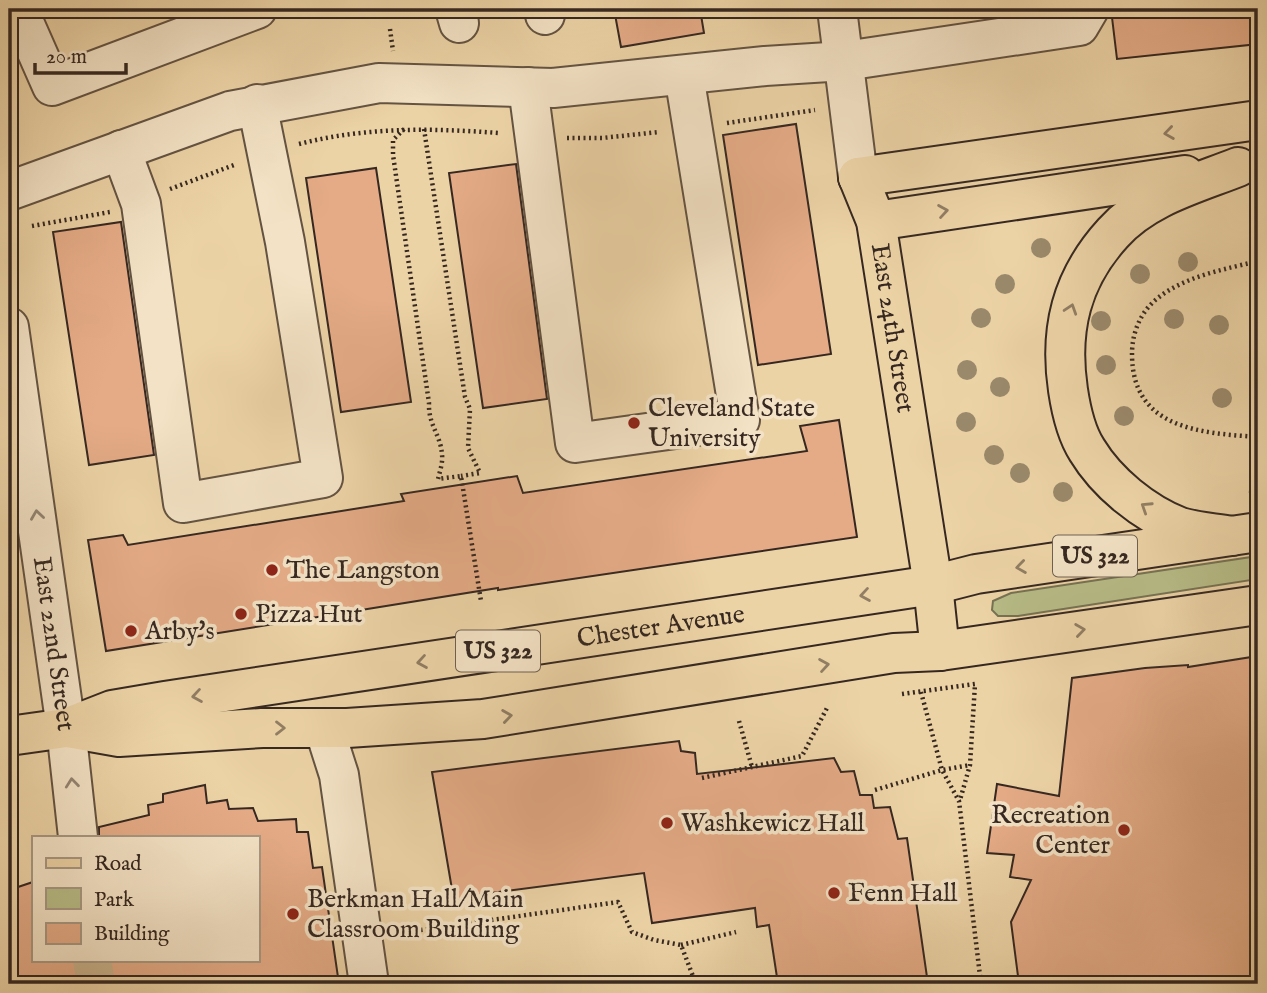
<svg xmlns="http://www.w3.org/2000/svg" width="1267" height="993" font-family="'IM FELL English',serif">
  <rect width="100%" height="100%" fill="#ecd3a6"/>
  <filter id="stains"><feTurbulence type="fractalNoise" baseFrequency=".00286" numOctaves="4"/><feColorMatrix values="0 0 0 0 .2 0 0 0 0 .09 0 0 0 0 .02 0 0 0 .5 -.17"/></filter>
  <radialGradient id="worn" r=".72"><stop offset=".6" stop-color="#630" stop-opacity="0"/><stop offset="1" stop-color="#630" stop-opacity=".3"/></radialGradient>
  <polygon fill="#b7bc87" stroke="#767254" stroke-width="2" points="1258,556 1258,579 1018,616 998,616 992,610 993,601 1011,593"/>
  <g fill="#e4ab86" stroke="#362821" stroke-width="2">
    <polygon points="614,9 700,9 704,33 621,47"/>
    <polygon points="1111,9 1258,9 1258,44 1117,59"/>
    <polygon points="796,124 831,354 758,365 723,135"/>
    <polygon points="516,164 547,399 483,408 449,173"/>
    <polygon points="376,168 411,402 341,412 306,178"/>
    <polygon points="121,222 154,455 89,465 53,232"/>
    <polygon points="839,420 857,537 498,590 498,588 106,651 88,540 123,535 128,545 404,501 401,494 517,476 523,493 807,451 800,426"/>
    <polygon points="1258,656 1258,984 1019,984 1011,922 1031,880 1010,877 1014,855 987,853 997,784 1059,796 1072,678 1145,668 1188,665 1188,667"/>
    <polygon points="679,741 681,751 695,753 697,774 834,758 841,772 854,771 860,795 872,795 874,808 890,807 898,839 907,838 928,984 778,984 769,925 757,927 755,908 652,923 644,873 483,894 454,901 432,772"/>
    <polygon points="205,785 207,803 227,800 229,809 253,808 258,821 296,819 297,832 308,832 313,868 322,867 339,984 9,984 9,890 33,882 33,960 257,960 257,837 99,837 99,827 149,815 148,805 163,802 163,794"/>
  </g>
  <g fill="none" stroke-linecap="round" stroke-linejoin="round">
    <polyline stroke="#c8b18b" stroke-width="38" stroke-dasharray="38 19" stroke-linecap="butt" points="92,960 96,984"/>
    <defs>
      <g id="minor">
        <polyline points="18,9 52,86 257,9"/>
        <polyline points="455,9 459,23"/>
        <polyline points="544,9 545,15"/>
        <polyline points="837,9 858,177"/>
        <polyline points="528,87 575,443 740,420 684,75"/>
        <polyline points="121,150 141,204 183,503 323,478 285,242 257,104"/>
        <polyline points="9,191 230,111 379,83 553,88 765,66 845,61 1079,26 1089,9"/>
        <path id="s1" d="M9,327L66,728L78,837"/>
        <polyline points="324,728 339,775 369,984"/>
      </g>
      <g id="major">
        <path id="s2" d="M858,177L876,221L933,585L940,651"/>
        <polyline points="68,728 119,737 262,728 347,728 483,719 894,653 940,651 1258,605"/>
        <path id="s3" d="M9,736L66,728L112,710L165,701L933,585L976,574L1258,532"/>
      </g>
      <g id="highway">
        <polyline points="858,177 1258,120"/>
        <polyline points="876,221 1185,175"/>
        <path d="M1232,536C1216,533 1196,532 1180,527C1144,513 1107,483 1087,450C1076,433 1071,410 1068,390C1059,330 1071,279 1113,233C1145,197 1195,184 1238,167"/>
      </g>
    </defs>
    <use href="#minor" stroke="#645342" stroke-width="42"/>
    <use href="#major" stroke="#362821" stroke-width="42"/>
    <use href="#highway" stroke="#362821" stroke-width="42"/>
    <g stroke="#362821" stroke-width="4.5" stroke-dasharray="2 3.5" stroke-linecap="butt">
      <polyline points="390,29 393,51"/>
      <polyline points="727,123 815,110"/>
      <path d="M404,129L393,140V155L429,403C428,425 441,435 442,455C443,462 440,471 438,479L461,476L481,601"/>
      <polyline points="424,129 465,397 470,409 468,448 480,473 461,476"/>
      <polyline points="567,138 602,138 659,132"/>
      <path d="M299,144C365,127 431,128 499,133"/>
      <polyline points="170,189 234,165"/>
      <polyline points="32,226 110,212"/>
      <path d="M1258,261C1226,269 1185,276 1158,298C1141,311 1132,332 1132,354C1132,429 1200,433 1258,437"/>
      <polyline points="1251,493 1256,437"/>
      <polyline points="921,692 942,770 959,801 981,984"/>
      <polyline points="902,694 975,684 970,765 960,800"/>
      <polyline points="739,721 752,767"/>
      <polyline points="702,778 802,756 828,706"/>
      <polyline points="875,790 942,770 970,765"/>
      <polyline points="394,925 414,931 618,902 632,932 654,940 681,945 696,984"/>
      <polyline points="681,945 736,932"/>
    </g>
    <use href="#minor" stroke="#f3e2c5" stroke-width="38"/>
    <use href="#major" stroke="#ecd3a6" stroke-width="38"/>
    <use href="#highway" stroke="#ecd3a6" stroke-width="38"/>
  </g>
  <g fill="#9a896b">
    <circle cx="1041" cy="248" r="10"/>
    <circle cx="1188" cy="262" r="10"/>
    <circle cx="1140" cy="274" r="10"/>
    <circle cx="1005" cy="284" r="10"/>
    <circle cx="981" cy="318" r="10"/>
    <circle cx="1174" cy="319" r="10"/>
    <circle cx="1101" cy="321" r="10"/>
    <circle cx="1219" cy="325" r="10"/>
    <circle cx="1106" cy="365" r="10"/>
    <circle cx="967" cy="370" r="10"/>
    <circle cx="1000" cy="387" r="10"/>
    <circle cx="1222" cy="398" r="10"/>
    <circle cx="1124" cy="416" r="10"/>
    <circle cx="966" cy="422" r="10"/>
    <circle cx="994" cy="455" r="10"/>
    <circle cx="1020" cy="473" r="10"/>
    <circle cx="1063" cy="492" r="10"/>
  </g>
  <defs><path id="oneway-chevron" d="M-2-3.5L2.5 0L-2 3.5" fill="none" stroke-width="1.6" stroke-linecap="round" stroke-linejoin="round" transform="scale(1.75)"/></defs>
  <g stroke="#917e64">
    <use href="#oneway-chevron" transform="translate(1169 133) rotate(172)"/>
    <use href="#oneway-chevron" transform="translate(943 211) rotate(-9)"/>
    <use href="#oneway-chevron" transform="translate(1071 309) rotate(-72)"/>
    <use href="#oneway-chevron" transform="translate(1146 507) rotate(-147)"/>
    <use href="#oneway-chevron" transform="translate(1021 567) rotate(172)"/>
    <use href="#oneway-chevron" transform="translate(865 595) rotate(171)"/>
    <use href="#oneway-chevron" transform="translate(1080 630) rotate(-8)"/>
    <use href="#oneway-chevron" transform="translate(422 662) rotate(171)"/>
    <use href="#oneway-chevron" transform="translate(824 665) rotate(-9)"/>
    <use href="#oneway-chevron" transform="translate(197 696) rotate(171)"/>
    <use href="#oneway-chevron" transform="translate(507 716) rotate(-8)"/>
    <use href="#oneway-chevron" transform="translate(280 728)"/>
  </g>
  <g stroke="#948573">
    <use href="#oneway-chevron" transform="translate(37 515) rotate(-98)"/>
    <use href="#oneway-chevron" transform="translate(72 783) rotate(-96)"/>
  </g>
  <g fill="#8f2418" stroke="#f3e2c5" stroke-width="2.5">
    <circle cx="634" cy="423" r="7"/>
    <circle cx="272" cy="570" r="7"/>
    <circle cx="241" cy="614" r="7"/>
    <circle cx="131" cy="631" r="7"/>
    <circle cx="667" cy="823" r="7"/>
    <circle cx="1124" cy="830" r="7"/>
    <circle cx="834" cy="893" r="7"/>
    <circle cx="293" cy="914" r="7"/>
  </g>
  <g text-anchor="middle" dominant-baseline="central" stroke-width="7" stroke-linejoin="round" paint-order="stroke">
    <g fill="#f3e2c5" stroke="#6f6052" stroke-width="2">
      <rect x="1053" y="535.5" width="84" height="41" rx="5"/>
      <rect x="456" y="630.5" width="84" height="41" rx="5"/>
    </g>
    <g font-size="24" font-weight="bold" fill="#362821">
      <text x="1095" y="556">US 322</text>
      <text x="498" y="651">US 322</text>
    </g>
    <g font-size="26" fill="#362821" stroke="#f3e2c5">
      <text stroke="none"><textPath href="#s2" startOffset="156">East 24th Street</textPath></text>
      <text stroke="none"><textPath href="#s3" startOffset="662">Chester Avenue</textPath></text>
      <text stroke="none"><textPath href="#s1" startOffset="320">East 22nd Street</textPath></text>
    </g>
    <g font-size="26" fill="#362821" stroke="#f3e2c5" text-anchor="start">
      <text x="648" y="408">Cleveland State<tspan x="648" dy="30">University</tspan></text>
      <text x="286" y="570">The Langston</text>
      <text x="255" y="614">Pizza Hut</text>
      <text x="145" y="631">Arby's</text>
      <text x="1110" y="815" text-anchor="end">Recreation<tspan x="1110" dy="30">Center</tspan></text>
      <text x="681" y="823">Washkewicz Hall</text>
      <text x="848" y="893">Fenn Hall</text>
      <text x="307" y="899">Berkman Hall/Main<tspan x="307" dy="30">Classroom Building</tspan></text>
    </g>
  </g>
  <rect width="1267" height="993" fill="none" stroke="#ecd3a6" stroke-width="35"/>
  <rect x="10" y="10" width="1246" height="972" fill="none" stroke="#362821" stroke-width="3.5"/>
  <rect x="18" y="18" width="1232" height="958" fill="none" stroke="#362821" stroke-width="2"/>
  <rect x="32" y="836" width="228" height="126" fill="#f3e2c5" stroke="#a79883" stroke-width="2"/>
  <rect x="46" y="858" width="35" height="10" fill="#ecd3a6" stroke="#a79883" stroke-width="2"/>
  <text x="94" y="870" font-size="21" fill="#362821">Road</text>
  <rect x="46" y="888" width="35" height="21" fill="#b7bc87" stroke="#a79883" stroke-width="2"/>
  <text x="94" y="906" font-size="21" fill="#362821">Park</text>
  <rect x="46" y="923" width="35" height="21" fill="#e4ab86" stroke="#a79883" stroke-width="2"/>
  <text x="94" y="940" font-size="21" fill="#362821">Building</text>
  <path d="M35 63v10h91v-10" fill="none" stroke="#362821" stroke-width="3.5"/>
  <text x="46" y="63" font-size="21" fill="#362821" stroke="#f3e2c5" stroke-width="5" paint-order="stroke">20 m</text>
  <rect width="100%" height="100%" filter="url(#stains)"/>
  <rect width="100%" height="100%" fill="url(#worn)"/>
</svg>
